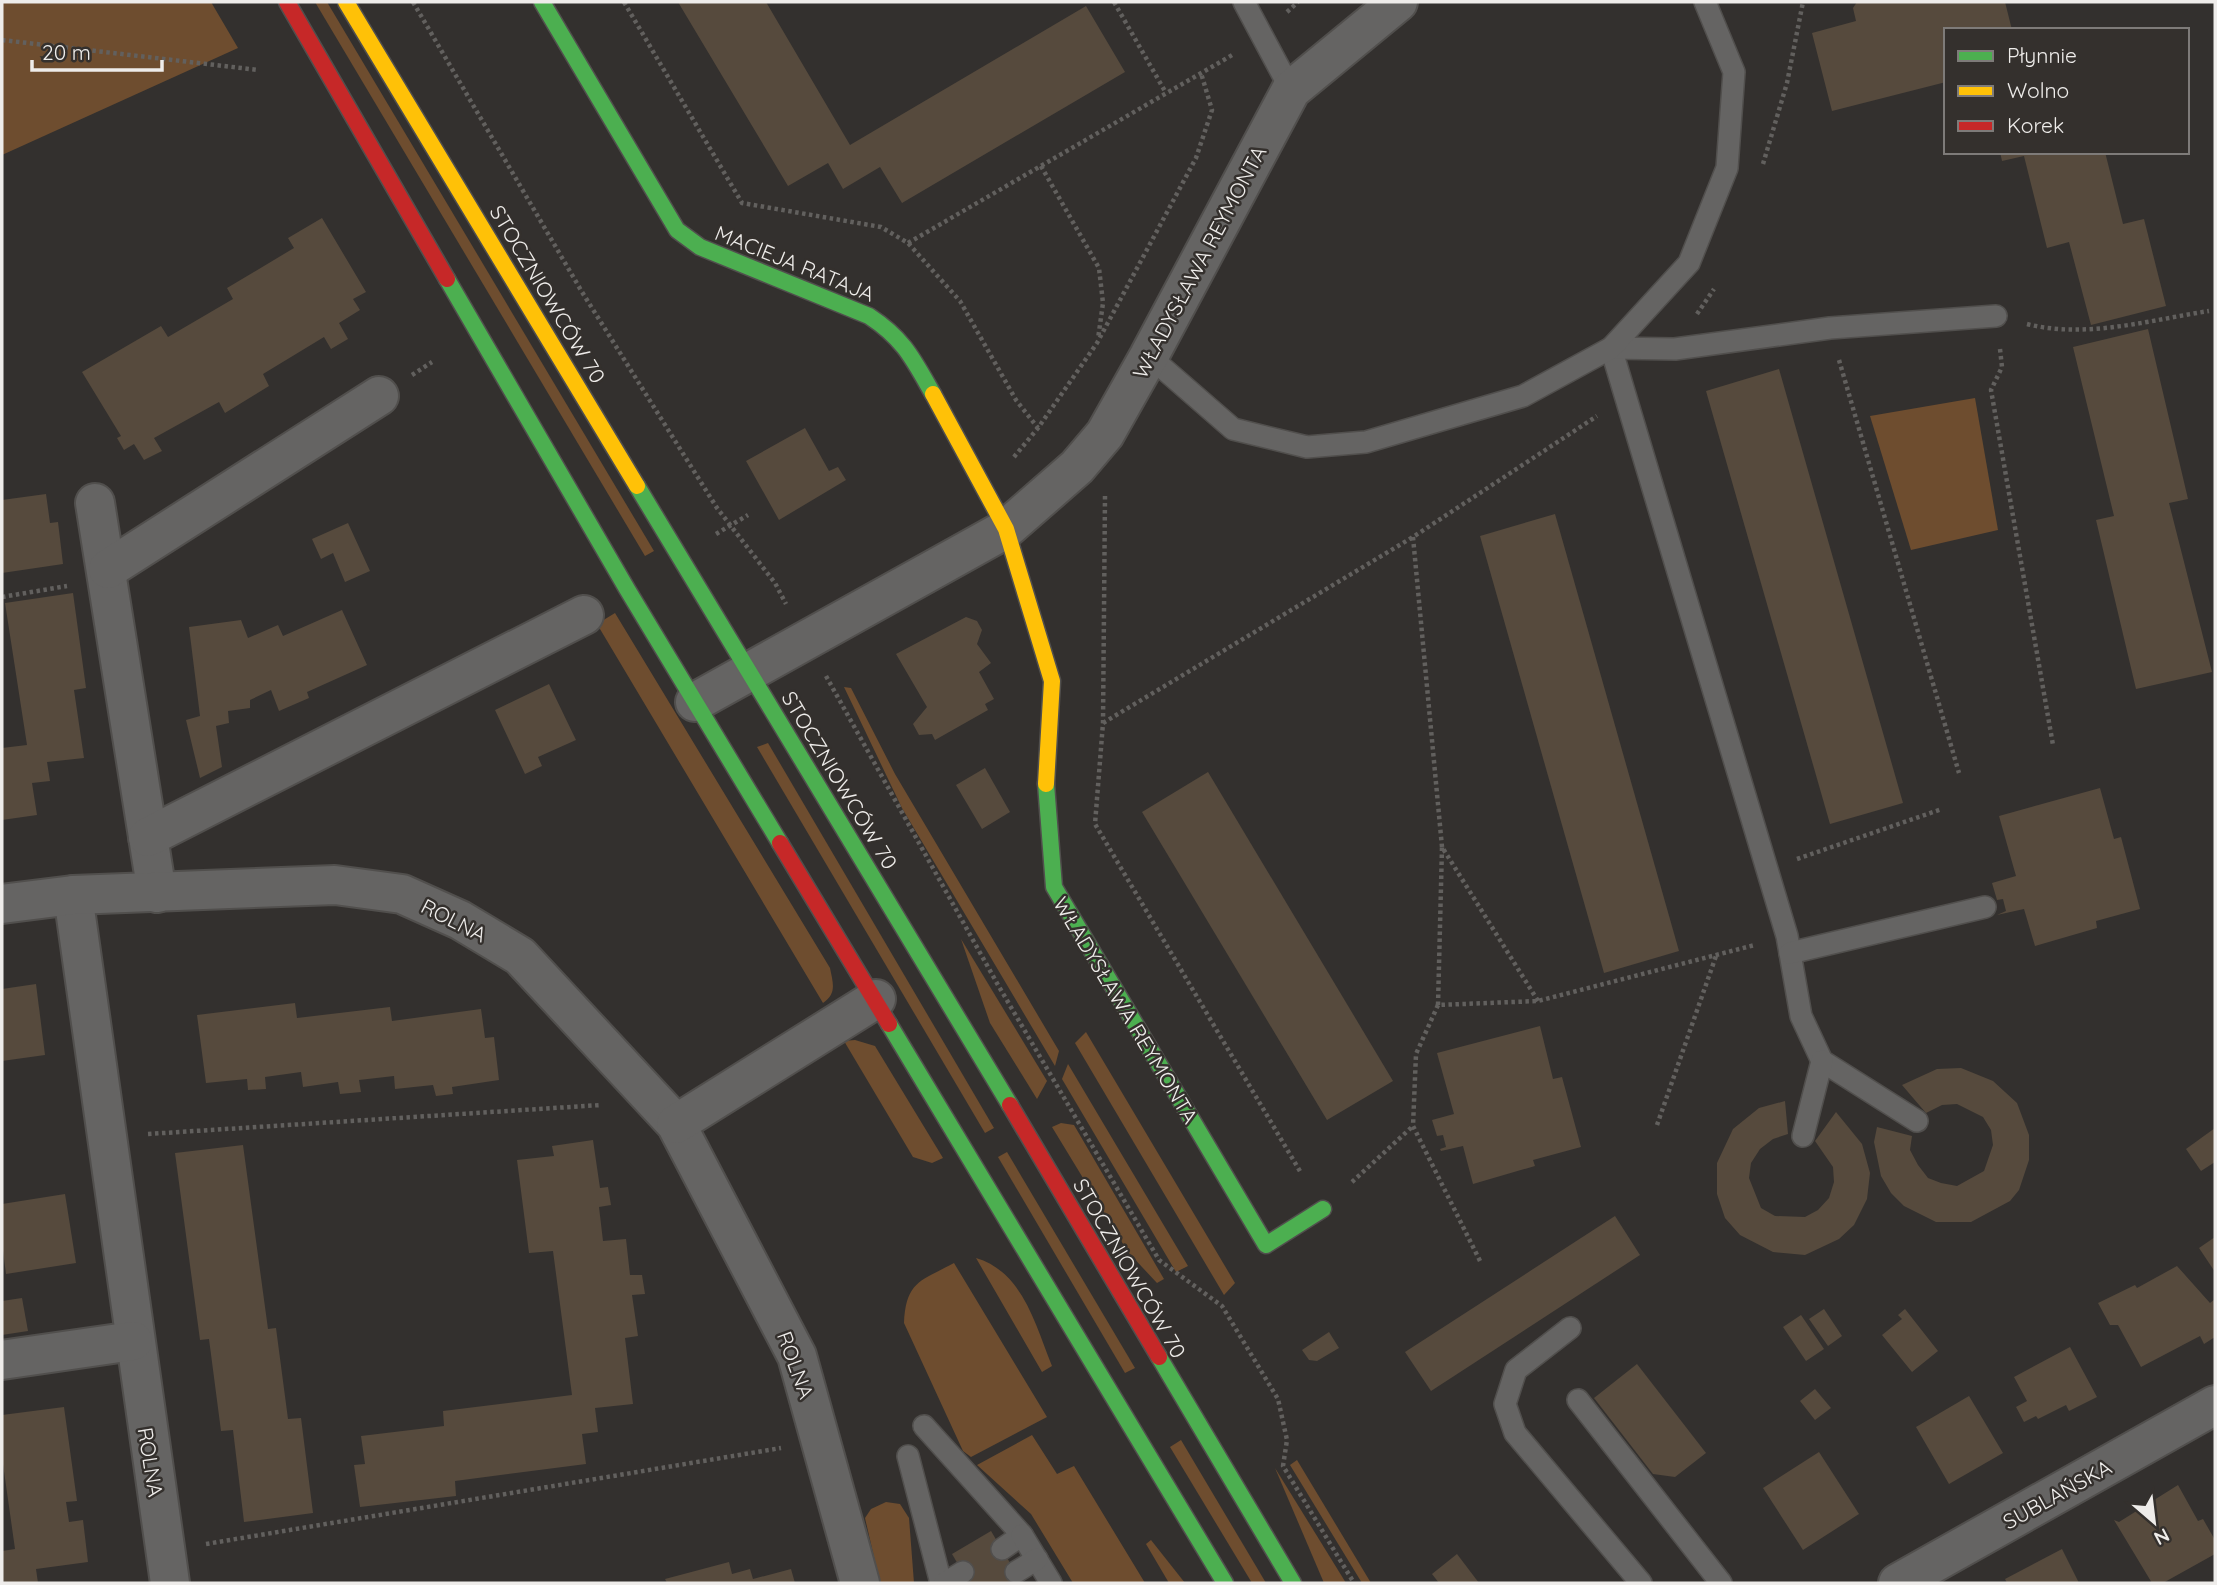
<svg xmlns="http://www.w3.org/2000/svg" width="2217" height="1585" font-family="Quicksand,sans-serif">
  <rect width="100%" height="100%" fill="#33302e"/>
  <g fill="#6e4d2f">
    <polygon points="2,2 211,2 238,48 2,155"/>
    <polygon points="315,2 327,2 654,551 645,556"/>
    <polygon points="1975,398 1998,530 1911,550 1870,416"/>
    <path d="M615,613L830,968C833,983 837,994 823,1003L597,624Z"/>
    <polygon points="844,687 851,688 895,774 1059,1051 1055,1066 902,808"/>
    <polygon points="768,743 994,1128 985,1133 757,747"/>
    <polygon points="961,939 1047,1081 1037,1099 990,1023"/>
    <polygon points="1086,1032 1235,1283 1224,1295 1075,1043"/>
    <polygon points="855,1040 875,1046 943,1158 932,1163 913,1157 844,1041"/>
    <polygon points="1068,1064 1188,1266 1176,1272 1062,1079"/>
    <polygon points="1061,1123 1074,1125 1164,1279 1157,1283 1128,1252 1052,1127"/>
    <polygon points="1007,1152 1135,1368 1125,1373 998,1157"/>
    <path d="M976,1258C1023,1272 1035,1324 1052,1366L1042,1372Z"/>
    <path d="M954,1263L1047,1417L971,1457L963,1451L904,1323C906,1281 921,1281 954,1263Z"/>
    <polygon points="1032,1435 1057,1474 1074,1466 1145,1583 1073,1583 1031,1514 977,1465"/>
    <polygon points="1181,1440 1266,1583 1252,1583 1170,1447"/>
    <polygon points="1297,1460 1371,1583 1362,1583 1290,1465"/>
    <polygon points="1275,1468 1346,1583 1324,1583"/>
    <polygon points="886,1502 900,1504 909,1518 914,1583 880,1583 865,1518 871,1509"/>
    <polygon points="1151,1540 1185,1583 1169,1583 1146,1544"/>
  </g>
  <g fill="#564a3d">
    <polygon points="678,2 766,2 850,145 1086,6 1125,72 902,203 880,167 843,189 828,163 788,186"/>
    <polygon points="1857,2 2005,2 2012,30 1946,30 1946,82 1832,111 1812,33 1856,21 1853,8"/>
    <polygon points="2000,152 2105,152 2123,224 2144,219 2166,306 2091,325 2069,242 2047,248 2024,156 2002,161"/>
    <polygon points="322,218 366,292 353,299 360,310 339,323 348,339 331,349 324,337 263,374 269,386 225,413 219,402 154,438 162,451 144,460 134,444 124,450 117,438 121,436 82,372 161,326 168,337 233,299 227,288 294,248 288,238"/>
    <polygon points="2148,329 2188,499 2169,503 2212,672 2136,689 2096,520 2114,516 2073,347"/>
    <polygon points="1779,369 1903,803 1830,824 1706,391"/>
    <polygon points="805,428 829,471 838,467 846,480 779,520 746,461"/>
    <polygon points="46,494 50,523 58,522 63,564 2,573 2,500"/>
    <polygon points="1555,514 1679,951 1604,973 1480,536"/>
    <polygon points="348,523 370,571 345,582 333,553 321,559 312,539"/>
    <polygon points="73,593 86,688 74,690 84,758 47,762 50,781 32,783 37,815 2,820 2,748 27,745 5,603"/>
    <polygon points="342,610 367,665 307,692 309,698 279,711 271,690 250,700 250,708 228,711 229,723 216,726 222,767 200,778 186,720 200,716 189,627 241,620 248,638 278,625 283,636"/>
    <polygon points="966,617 977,621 982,630 977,644 991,663 979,672 994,699 985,704 988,710 935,740 932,734 919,735 913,724 927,707 896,654"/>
    <polygon points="549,684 576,740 538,757 542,766 525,774 495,710"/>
    <polygon points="985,768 1010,812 982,829 956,785"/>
    <polygon points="1208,772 1393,1081 1327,1120 1142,812"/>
    <polygon points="2100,788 2114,839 2121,837 2140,909 2096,921 2097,928 2035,946 2024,909 1997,915 2006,911 2003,899 1997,900 1992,883 2016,876 1999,816"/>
    <polygon points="36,984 45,1055 2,1061 2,989"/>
    <polygon points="295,1003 297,1018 390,1007 392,1021 481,1009 485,1038 494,1037 499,1080 452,1087 453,1094 436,1096 433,1085 395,1089 394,1076 359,1080 361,1092 340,1094 338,1082 303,1087 301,1072 265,1077 266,1089 248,1090 247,1079 206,1083 197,1015"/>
    <polygon points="1540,1026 1553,1079 1562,1077 1581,1147 1533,1160 1535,1166 1473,1184 1463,1146 1441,1151 1440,1149 1446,1147 1443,1135 1437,1136 1432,1120 1454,1114 1437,1053"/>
    <polygon points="1961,1068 1993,1081 2017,1103 2029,1135 2029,1160 2019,1190 2010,1201 1971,1222 1936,1222 1904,1206 1891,1193 1881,1176 1874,1142 1877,1127 1912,1136 1910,1150 1918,1165 1928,1178 1941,1183 1957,1186 1984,1171 1993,1145 1991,1130 1983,1117 1957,1104 1942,1105 1926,1113 1902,1085 1937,1069"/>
    <polygon points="1785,1101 1788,1134 1773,1139 1760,1149 1751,1163 1749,1178 1761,1208 1775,1216 1805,1217 1818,1210 1829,1198 1834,1182 1833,1167 1815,1141 1836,1112 1862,1144 1870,1173 1867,1199 1854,1225 1839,1239 1805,1255 1773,1252 1740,1235 1725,1218 1717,1194 1717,1163 1733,1129 1759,1108"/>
    <polygon points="2215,1128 2215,1162 2201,1171 2186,1149"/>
    <polygon points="593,1140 600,1188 608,1187 611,1205 599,1207 603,1241 626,1239 630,1275 642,1275 645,1294 632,1295 638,1336 625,1338 633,1404 595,1408 598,1432 582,1434 586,1464 455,1481 456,1496 360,1507 354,1465 365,1464 361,1436 444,1426 443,1411 572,1395 553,1251 529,1253 517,1160 554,1156 552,1146"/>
    <polygon points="243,1145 268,1329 276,1328 288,1419 301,1418 313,1513 244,1522 233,1430 221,1431 209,1339 200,1340 175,1153"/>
    <polygon points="65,1194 76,1263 6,1274 2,1243 2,1204"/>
    <polygon points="1615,1216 1640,1255 1431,1391 1405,1352"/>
    <polygon points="2215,1237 2215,1272 2199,1248"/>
    <polygon points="2177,1266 2210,1303 2215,1299 2215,1337 2204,1344 2200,1336 2141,1367 2118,1325 2110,1325 2098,1303 2135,1285 2137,1288"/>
    <polygon points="22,1298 28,1331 2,1335 2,1301"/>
    <polygon points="1824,1309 1842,1336 1828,1346 1809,1319"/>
    <polygon points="1905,1309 1938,1351 1912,1372 1882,1335 1902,1319 1898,1315"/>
    <polygon points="1801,1315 1824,1349 1806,1361 1783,1327"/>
    <polygon points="1329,1332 1339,1348 1317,1361 1309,1360 1302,1350"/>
    <polygon points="2070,1347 2097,1397 2069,1411 2066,1405 2038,1419 2036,1416 2024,1422 2016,1407 2027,1401 2014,1377"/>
    <polygon points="1637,1364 1706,1453 1675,1477 1653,1474 1594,1398"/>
    <polygon points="1815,1389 1831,1408 1815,1420 1800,1401"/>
    <polygon points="1969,1396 2003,1453 1949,1484 1916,1427"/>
    <polygon points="64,1407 77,1501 66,1502 69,1522 83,1520 88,1562 36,1569 38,1583 2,1583 2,1551 15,1549 2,1457 2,1415"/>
    <polygon points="1819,1452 1859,1514 1803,1550 1763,1488"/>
    <polygon points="2178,1485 2198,1521 2203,1519 2215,1540 2215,1554 2163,1583 2152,1583 2114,1520 2119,1522"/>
    <polygon points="991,1531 1022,1583 969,1583 952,1554"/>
    <polygon points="2062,1549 2079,1583 2007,1583 2005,1579"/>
    <polygon points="1457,1554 1479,1583 1439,1583 1432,1574"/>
    <polygon points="729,1562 732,1574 750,1569 753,1579 791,1569 795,1583 667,1583 665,1579"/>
  </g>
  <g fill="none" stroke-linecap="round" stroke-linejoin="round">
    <defs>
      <g id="lane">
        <polyline points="1244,2 1291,90"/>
        <polyline points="1611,348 1787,936 1801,1016 1822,1061 1917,1121"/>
        <polyline points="1611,348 1675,349 1830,328 1996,316"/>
        <polyline points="1149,356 1233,429 1307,447 1366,442 1523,396 1611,348 1689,263 1727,168 1734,72 1705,2"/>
        <polyline points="1790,953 1985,907"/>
        <polyline points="1803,1136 1822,1061"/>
        <polyline points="1570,1328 1516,1370 1505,1404 1515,1433 1641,1583"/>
        <polyline points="1578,1400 1721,1583"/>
        <polyline points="924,1426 1022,1535 1002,1549"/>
        <polyline points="908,1456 941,1583"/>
        <polyline points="1022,1535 1051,1583"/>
        <polyline points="1016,1572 1037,1559"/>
        <polyline points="945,1583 963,1572"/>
      </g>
      <g id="street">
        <polyline points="95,503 157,893"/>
        <polyline points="108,569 379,396"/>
        <polyline points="695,702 1006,529 1077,467 1105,434 1149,356 1291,90 1398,2"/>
        <polyline points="148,837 584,615"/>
        <polyline points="73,895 170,1583"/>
        <polyline points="2,904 73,895 335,885 402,894 460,920 520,956 676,1124 797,1356 860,1583"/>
        <polyline points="676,1124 876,999"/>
        <polyline points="2,1360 133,1341"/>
        <polyline points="1898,1583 2215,1405"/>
      </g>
      <g id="fast">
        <path d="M542,2L677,230L700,247L869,316C904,339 913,359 933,394"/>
        <polyline points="447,279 627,589 780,843"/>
        <polyline points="637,486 1010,1105"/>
        <polyline points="1046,784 1054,887 1266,1245 1323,1209"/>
        <polyline points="889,1024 1225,1583"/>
        <polyline points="1159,1357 1293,1583"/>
      </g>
      <g id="slow">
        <polyline points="346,2 637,486"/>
        <polyline points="933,394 1006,529 1052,681 1046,784"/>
      </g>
      <g id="jam">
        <polyline points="287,2 447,279"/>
        <polyline points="780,843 889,1024"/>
        <polyline points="1010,1105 1159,1357"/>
      </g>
    </defs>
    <use href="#lane" stroke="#514f4d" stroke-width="24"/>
    <use href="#street" stroke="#514f4d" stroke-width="42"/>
    <use href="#fast" stroke="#514f4d" stroke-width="19"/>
    <use href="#slow" stroke="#514f4d" stroke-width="19"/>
    <use href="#jam" stroke="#514f4d" stroke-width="19"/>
    <g stroke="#62605e" stroke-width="4.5" stroke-dasharray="3.5 3.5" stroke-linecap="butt">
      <polyline points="413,2 582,292 717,508 775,583 786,604"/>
      <polyline points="624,2 742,203 881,227 908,243 960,301 1016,400 1038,428"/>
      <polyline points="1114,2 1166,93"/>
      <polyline points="1287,12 1298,2"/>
      <polyline points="2,40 258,70"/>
      <polyline points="1763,164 1787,83 1803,2"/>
      <polyline points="1041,166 1099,268 1103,303 1098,339"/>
      <polyline points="908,243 1234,54"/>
      <polyline points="1697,314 1714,289"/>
      <path d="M2027,324C2086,339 2150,320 2209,311"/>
      <polyline points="2000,349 2002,367 1991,390 2053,745"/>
      <polyline points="1839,360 1959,773"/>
      <polyline points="412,375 432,362"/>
      <polyline points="1014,457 1038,428 1097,343 1196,158 1212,110 1201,73"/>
      <polyline points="1105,496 1103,723 1095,824 1301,1173"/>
      <polyline points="716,534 748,515"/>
      <polyline points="1413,537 1442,847"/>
      <polyline points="2,597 67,586"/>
      <polyline points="826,676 998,985 1159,1260 1222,1306 1278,1399 1287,1440 1283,1466 1354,1583"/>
      <polyline points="1103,723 1413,537 1597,416"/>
      <polyline points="1797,859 1942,809"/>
      <polyline points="1538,1001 1442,847 1438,1005 1538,1001 1755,945"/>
      <polyline points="1438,1005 1416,1054 1413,1126 1481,1263"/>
      <polyline points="1657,1125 1716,956"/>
      <polyline points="148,1134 601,1105"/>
      <polyline points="1352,1182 1413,1126"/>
      <polyline points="206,1544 781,1448"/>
    </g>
    <use href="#lane" stroke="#656463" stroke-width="21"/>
    <use href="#street" stroke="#656463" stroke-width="38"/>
    <use href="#fast" stroke="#4caf50" stroke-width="16"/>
    <use href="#slow" stroke="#ffc107" stroke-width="16"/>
    <use href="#jam" stroke="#c62828" stroke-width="16"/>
  </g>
  <g text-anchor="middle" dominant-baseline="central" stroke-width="5" stroke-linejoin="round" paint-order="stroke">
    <g font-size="21" fill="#eeecea" stroke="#34302d">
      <text transform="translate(1199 262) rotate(-62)">WŁADYSŁAWA REYMONTA</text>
      <text transform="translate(795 263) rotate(22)">MACIEJA RATAJA</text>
      <text transform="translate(548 294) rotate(59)">STOCZNIOWCÓW 70</text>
      <text transform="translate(840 780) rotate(59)">STOCZNIOWCÓW 70</text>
      <text transform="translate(454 920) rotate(27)">ROLNA</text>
      <text transform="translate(1126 1010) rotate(59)">WŁADYSŁAWA REYMONTA</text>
      <text transform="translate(1130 1268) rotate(60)">STOCZNIOWCÓW 70</text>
      <text transform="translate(796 1365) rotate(70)">ROLNA</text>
      <text transform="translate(151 1462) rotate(81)">ROLNA</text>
      <text transform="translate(2057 1494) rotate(-29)">SUBLAŃSKA</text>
    </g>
  </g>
  <rect width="2217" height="1585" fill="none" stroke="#eeecea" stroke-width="7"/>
  <rect x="1944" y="28" width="245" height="126" fill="#34302d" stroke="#7e7b79" stroke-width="2"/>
  <rect x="1958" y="51" width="35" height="10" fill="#4caf50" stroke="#7e7b79" stroke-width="2"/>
  <text x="2007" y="63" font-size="21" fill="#eeecea">Płynnie</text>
  <rect x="1958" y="86" width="35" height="10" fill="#ffc107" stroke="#7e7b79" stroke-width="2"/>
  <text x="2007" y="98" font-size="21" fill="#eeecea">Wolno</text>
  <rect x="1958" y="121" width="35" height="10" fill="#c62828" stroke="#7e7b79" stroke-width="2"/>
  <text x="2007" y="133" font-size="21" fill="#eeecea">Korek</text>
  <g transform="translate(2154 1522) rotate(152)" stroke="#34302d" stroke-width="5" paint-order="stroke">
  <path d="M0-5L12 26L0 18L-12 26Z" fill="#eeecea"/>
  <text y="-10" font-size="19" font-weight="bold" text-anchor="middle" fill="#eeecea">N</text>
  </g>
  <path d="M32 60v10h130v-10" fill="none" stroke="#eeecea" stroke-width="3.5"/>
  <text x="42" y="60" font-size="21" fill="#eeecea" stroke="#34302d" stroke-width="5" paint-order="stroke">20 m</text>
</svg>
